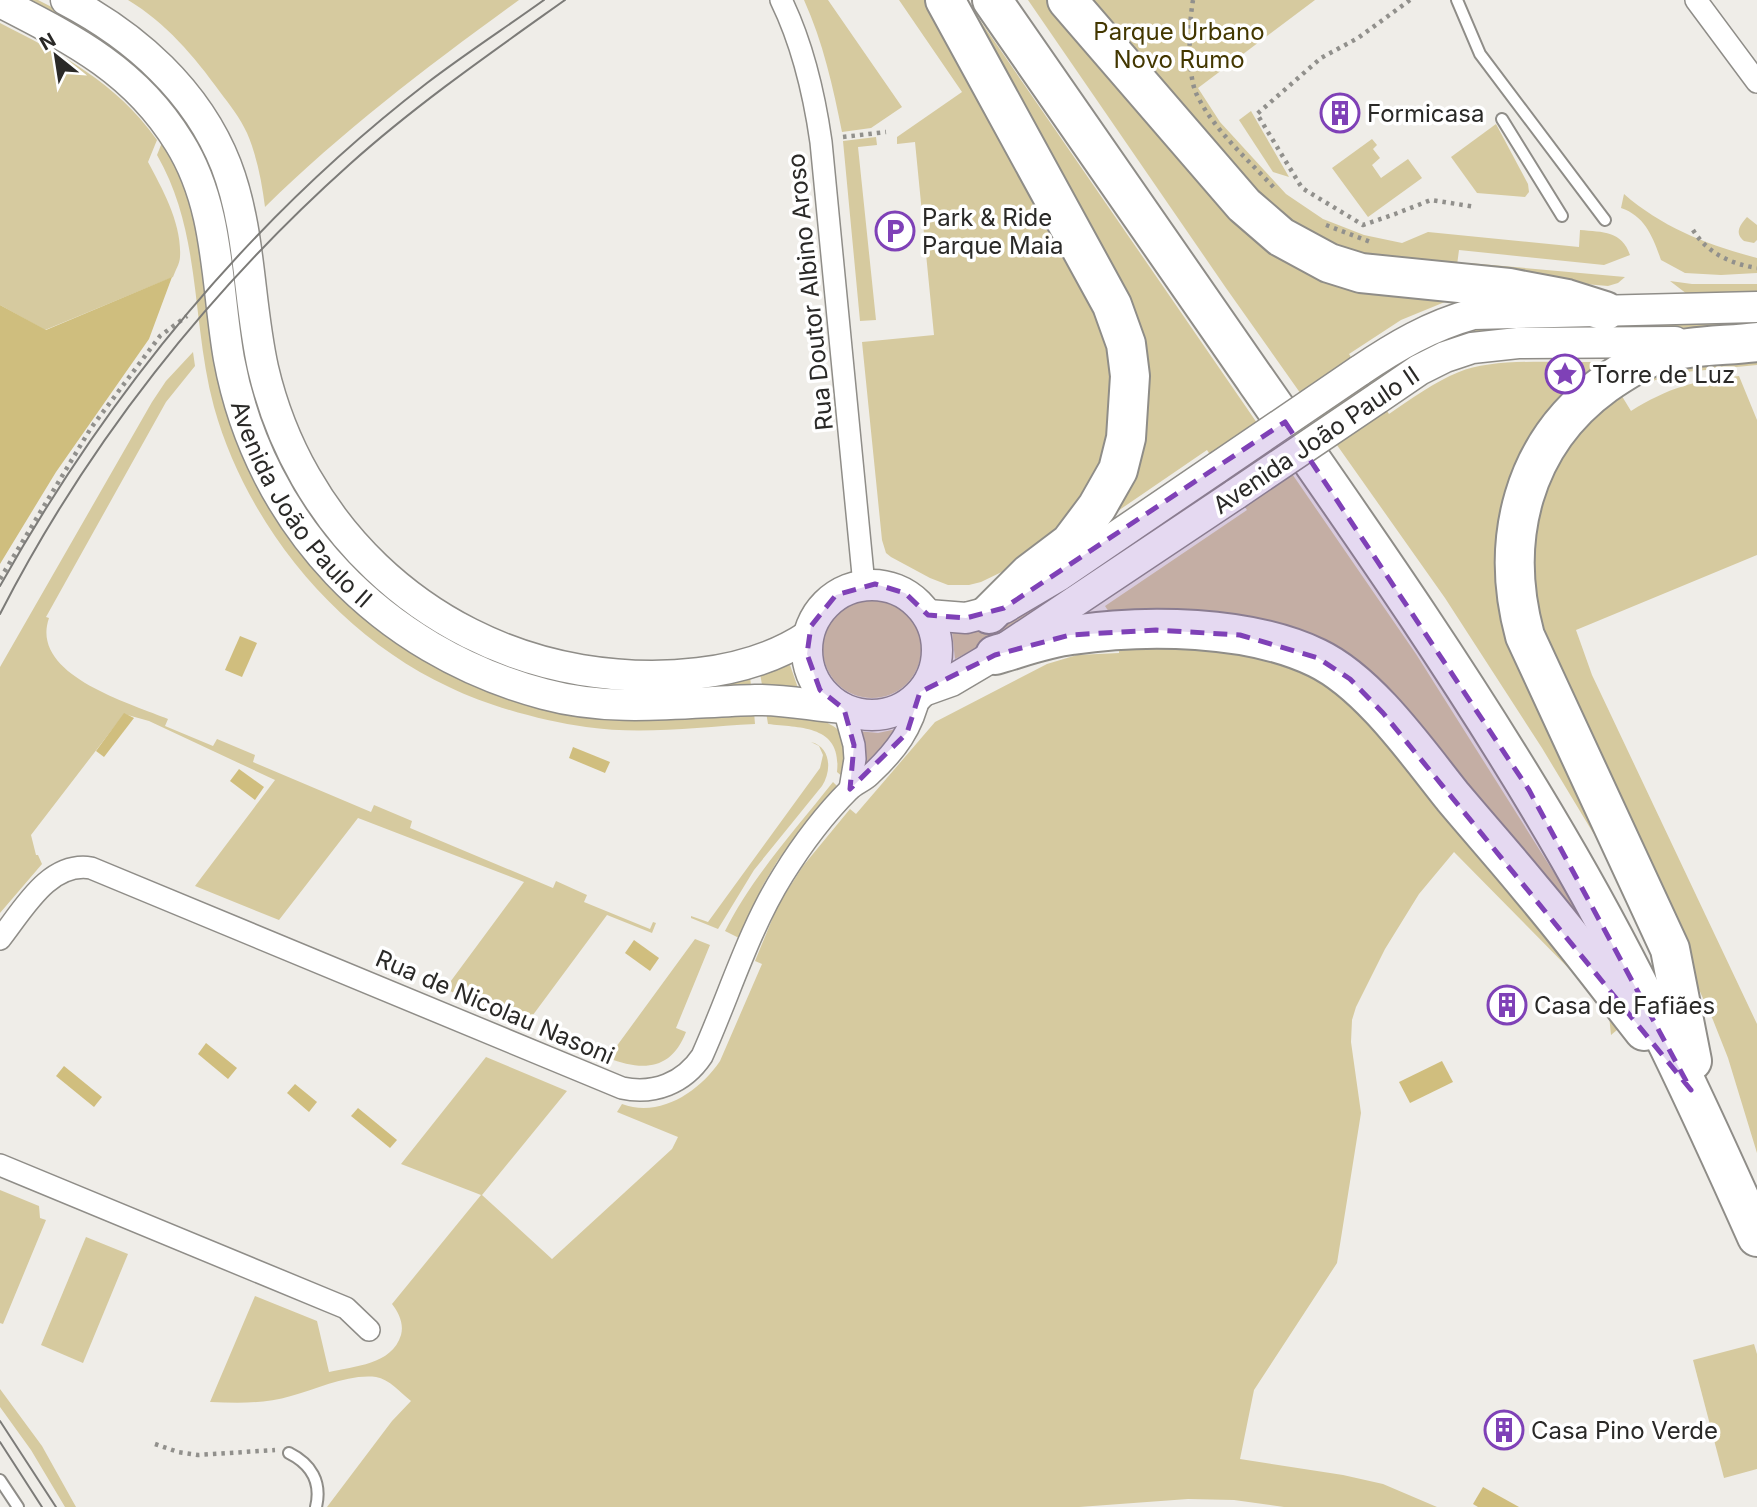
<svg xmlns="http://www.w3.org/2000/svg" width="1757" height="1507" font-family="Inter,sans-serif">
  <rect width="100%" height="100%" fill="#efede8"/>
  <g fill="#d6ca9f">
    <polygon points="25,0 38,0 77,20 112,43 171,98 194,131 220,187 273,443 294,485 321,525 464,645 750,676 751,686 680,692 584,689 517,674 413,622 330,546 277,466 247,381 207,169"/>
    <path d="M128,0H519C428,66 346,128 265,207C262,183 257,156 247,133C240,118 230,105 220,92C194,56 166,23 128,0Z"/>
    <path d="M804,0H828L902,107L871,128L842,132C833,87 823,42 804,0Z"/>
    <polygon points="899,0 933,0 1112,332 1116,435 1086,488 1063,522 1042,544 1012,567 981,582 969,585 948,585 930,578 891,557 886,553 882,540 862,342 934,335 915,142 897,144 897,137 962,92"/>
    <polygon points="966,0 1416,654 1599,944 1360,675 1115,621 1105,606 1247,510 1230,485 1137,547 1132,540 1225,478 1207,450 1112,515 1138,414"/>
    <path d="M1028,0H1053L1229,204L1457,297L1401,320L1349,354L1367,382L1419,348L1476,328L1757,320V326L1734,327L1512,331L1371,387L1389,414C1411,399 1434,382 1459,372C1493,357 1565,363 1604,362L1509,510L1604,851L1542,748L1445,598L1226,288Z"/>
    <path d="M1080,0H1315L1198,88L1220,122L1286,194L1323,219L1364,235L1402,243L1428,232L1579,247L1580,230C1603,232 1622,231 1630,255L1604,265L1459,250L1456,273L1362,262L1283,226Z"/>
    <path d="M0,23C62,55 115,81 157,140L148,162C163,190 182,224 180,257C180,263 175,271 173,277L45,330L0,305Z"/>
    <polygon points="1251,111 1289,177 1273,172 1239,120"/>
    <polygon points="1496,124 1528,184 1529,192 1525,197 1477,193 1451,157"/>
    <polygon points="876,137 877,145 858,147 876,320 860,321 843,141"/>
    <polygon points="1372,139 1377,145 1373,149 1380,158 1372,165 1381,178 1408,159 1422,178 1368,217 1332,168"/>
    <path d="M163,140L176,162L197,220L211,328L325,580L383,632L428,662L460,679L534,704L617,718L642,720L754,712L755,724C699,727 641,735 586,727C542,721 488,706 449,687C337,635 247,525 214,407C191,322 202,233 157,155Z"/>
    <path d="M1624,194C1663,228 1708,245 1757,258V273L1721,275L1685,273L1661,260C1653,237 1645,216 1621,208Z"/>
    <path d="M1747,217L1757,225V240L1754,243L1744,241C1734,233 1740,225 1747,217Z"/>
    <polygon points="1469,263 1625,277 1618,283 1608,286 1467,274"/>
    <polygon points="1670,281 1692,284 1757,284 1757,295 1687,294"/>
    <path d="M193,352L195,366L166,402L46,617L49,618C29,675 130,703 168,719L165,726L213,746L217,739L255,755L253,762L371,812L374,805L412,821L410,828L553,888L556,881L587,895L584,902L650,929L653,922L656,923L652,933L607,915L527,1023L445,989L524,882L358,818L279,920L195,886L275,780L149,721L124,714L31,835L36,855H38L42,864L0,913V667L152,402L166,381Z"/>
    <polygon points="1757,354 1757,365 1675,373 1639,386 1633,377"/>
    <path d="M1739,376L1757,420V555L1576,630L1592,675L1757,1024V1153L1728,1058L1713,1020L1536,636L1525,581L1546,469L1617,388L1631,411C1668,388 1695,380 1739,376Z"/>
    <polygon points="1123,546 1128,553 993,639 955,659 952,631"/>
    <circle cx="872" cy="649" r="49"/>
    <path d="M1119,641L1251,648L1350,694L1615,1012L1617,1030L1611,1035L1609,1015L1587,987L1454,852L1419,894L1385,949L1356,1007L1352,1020L1351,1042L1361,1113L1337,1263L1254,1390L1240,1459L1343,1475L1383,1484L1437,1507H1284L1234,1500L1188,1499L1079,1507H327L392,1421L411,1401C401,1393 389,1379 376,1377C347,1374 318,1389 291,1396C264,1404 238,1403 210,1402L255,1296L317,1321L329,1372C354,1366 392,1365 401,1335C404,1324 399,1313 392,1304L481,1195L401,1164L486,1057L567,1091L482,1195L552,1259L672,1149L678,1137L617,1112L622,1104C660,1118 699,1092 720,1061L762,964L755,961L778,905L803,866L850,809L856,814L935,722L1047,664L1077,655L1119,653Z"/>
    <polygon points="790,665 798,688 762,685 760,673"/>
    <path d="M766,712C789,715 843,715 846,745C846,756 844,767 844,778L837,772C842,725 801,728 768,724Z"/>
    <polygon points="901,728 859,776 857,731 878,733"/>
    <path d="M811,742C831,747 832,771 822,786L754,870L718,929L691,918V916L708,922L820,768L823,755L819,746Z"/>
    <path d="M833,782L837,786L778,860L763,885L739,938L725,931C752,877 795,830 833,782Z"/>
    <path d="M695,939L710,945L676,1028L686,1032C671,1071 642,1071 608,1058Z"/>
    <polygon points="0,1190 39,1206 40,1218 46,1220 3,1324 0,1323"/>
    <polygon points="86,1237 128,1254 83,1363 41,1345"/>
    <polygon points="1754,1344 1757,1354 1757,1469 1724,1478 1693,1360"/>
    <polygon points="0,1389 42,1446 76,1507 65,1507 31,1450 0,1407"/>
  </g>
  <polygon fill="#cfbe7e" points="172,277 149,339 56,472 0,564 0,305 46,330"/>
  <g fill="#d0be7e">
    <polygon points="240,636 257,643 242,677 225,670"/>
    <polygon points="124,713 134,718 104,757 96,751"/>
    <polygon points="573,747 610,762 605,773 569,758"/>
    <polygon points="239,769 264,787 255,800 230,781"/>
    <polygon points="634,940 659,958 650,971 625,953"/>
    <polygon points="206,1043 237,1068 228,1079 198,1054"/>
    <polygon points="1442,1061 1453,1082 1410,1103 1399,1082"/>
    <polygon points="64,1066 102,1097 94,1107 56,1076"/>
    <polygon points="295,1084 317,1102 309,1112 287,1093"/>
    <polygon points="358,1108 397,1140 390,1148 351,1116"/>
    <polygon points="1483,1487 1519,1507 1478,1507 1473,1504"/>
  </g>
  <g fill="none" stroke-linecap="round" stroke-linejoin="round">
    <defs>
      <g id="lane">
        <polyline points="1457,0 1480,54 1605,220"/>
        <polyline points="1502,119 1562,216"/>
        <path d="M289,1453C311,1464 322,1482 316,1507"/>
        <polyline points="0,1480 18,1507"/>
      </g>
      <g id="street">
        <path d="M781,0C803,45 814,93 821,142L864,585"/>
        <polyline points="1696,0 1757,82"/>
        <polyline points="844,709 854,745 855,759 850,789"/>
        <path d="M0,939C23,910 49,861 91,868L622,1088C654,1095 684,1083 702,1056C729,996 748,931 783,875C801,846 824,815 849,790C855,784 864,781 870,775C896,751 913,728 920,694"/>
        <polyline points="0,1165 329,1301 346,1308 369,1330"/>
      </g>
      <g id="secondary">
        <path d="M66,0C135,36 197,91 226,165C251,230 248,301 263,368C299,523 422,643 581,670C654,682 745,678 808,636"/>
        <path id="s1" d="M0,2C72,39 135,70 179,142C220,207 216,285 229,359C260,525 382,651 544,694C614,713 684,702 755,700C784,699 813,706 842,708"/>
        <path d="M1359,371C1396,346 1430,326 1473,314L1757,307"/>
        <polyline points="1378,398 1419,370 1445,357 1472,348 1518,343 1675,342"/>
        <circle cx="872" cy="650" r="65"/>
        <polyline points="928,615 966,618 1004,608 1058,576 1218,467"/>
        <polyline points="923,691 951,681 995,655 1236,494"/>
      </g>
      <g id="highway">
        <polyline points="945,0 1112,305 1126,344 1130,376 1126,438 1118,470 1097,507 1070,543 1029,574 989,614"/>
        <path d="M992,0C1079,127 1167,253 1255,379C1364,535 1474,692 1569,857C1640,980 1699,1107 1757,1237"/>
        <polyline points="1067,0 1244,205 1281,237 1329,263 1361,273 1509,288 1567,299 1605,311"/>
        <path d="M995,655C1020,648 1046,638 1072,635C1145,624 1249,625 1317,658C1369,683 1417,752 1453,797C1479,828 1506,858 1532,890C1571,936 1607,984 1644,1031"/>
        <path d="M1692,1061L1670,949L1525,636C1499,541 1522,444 1605,384C1621,373 1638,362 1656,355C1687,345 1724,346 1757,342"/>
      </g>
    </defs>
    <use href="#lane" stroke="#8f8d88" stroke-width="14"/>
    <use href="#street" stroke="#8f8d88" stroke-width="24"/>
    <use href="#secondary" stroke="#8f8d88" stroke-width="33"/>
    <use href="#highway" stroke="#8f8d88" stroke-width="42"/>
    <g stroke="#91908c" stroke-width="4.5" stroke-dasharray="3.5 5" stroke-linecap="butt">
      <path d="M1193,0C1189,23 1187,72 1196,93C1213,130 1249,160 1276,190"/>
      <polyline points="1410,0 1358,38 1321,58 1257,114 1302,188 1363,225 1395,214 1431,200 1476,207"/>
      <polyline points="843,137 886,132"/>
      <polyline points="1326,225 1373,243"/>
      <path d="M1693,230C1707,253 1731,264 1757,268"/>
      <polyline points="0,579 91,428 160,336 187,316"/>
      <polyline points="155,1444 178,1452 198,1455 275,1450"/>
    </g>
    <use href="#lane" stroke="#fff" stroke-width="10"/>
    <use href="#street" stroke="#fff" stroke-width="21"/>
    <use href="#secondary" stroke="#fff" stroke-width="30"/>
    <use href="#highway" stroke="#fff" stroke-width="38"/>
    <g stroke="#7c7b78" stroke-width="2">
      <path d="M0,586C110,390 248,221 427,83C465,54 505,28 544,0"/>
      <path d="M0,614C87,444 208,291 350,164C417,104 492,52 565,0"/>
      <polyline points="0,1421 56,1507"/>
      <polyline points="0,1442 42,1507"/>
    </g>
    <defs>
      <g id="secondary-bridge">
        <polyline points="1218,467 1359,371"/>
        <polyline points="1236,494 1378,398"/>
      </g>
    </defs>
    <use href="#secondary-bridge" stroke="#8f8d88" stroke-width="33" stroke-linecap="butt"/>
    <use href="#secondary-bridge" stroke="#fff" stroke-width="30"/>
  </g>
  <path fill="#7f41b7" fill-opacity="0.2" stroke="#7f41b7" stroke-width="5" stroke-dasharray="14 9" stroke-linejoin="round" d="M1285,422L1529,790L1691,1090L1383,713L1350,679L1318,658L1240,635L1156,630L1070,635L995,655L920,692L907,733L850,789L854,745L844,709L820,690L807,654L811,626L836,595L875,584L905,593L928,615L966,618L1004,608Z"/>
  <defs>
    <symbol id="building-ring" viewBox="-11 -11 22 22"><circle r="9.5" fill="#fff" stroke="#7f41b7" stroke-width="1.5"/><path d="M-4-6H4V6H1V3H-1V6H-4ZM-2.5-4.3h1.7v1.8h-1.7ZM.8-4.3h1.7v1.8H.8ZM-2.5-1h1.7V.8h-1.7ZM.8-1h1.7V.8H.8Z" fill="#7f41b7"/></symbol>
    <symbol id="parking-ring" viewBox="-11 -11 22 22"><circle r="9.5" fill="#fff" stroke="#7f41b7" stroke-width="1.5"/><path d="M-3.5-5.5H1a3.5 3.5 0 0 1 0 7H-1V5.5H-3.5ZM-1-3.4V-.6H.8a1.4 1.4 0 0 0 0-2.8Z" fill="#7f41b7"/></symbol>
    <symbol id="sight-ring" viewBox="-11 -11 22 22"><circle r="9.5" fill="#fff" stroke="#7f41b7" stroke-width="1.5"/><path d="M0-6L1.8-2.2L6-1.7L2.9 1.2L3.7 5.4L0 3.3L-3.7 5.4L-2.9 1.2L-6-1.7L-1.8-2.2Z" fill="#7f41b7"/></symbol>
  </defs>
  <g fill-rule="evenodd">
    <use href="#building-ring" x="1318" y="91" width="44" height="44"/>
    <use href="#parking-ring" x="873" y="209" width="44" height="44"/>
    <use href="#sight-ring" x="1543" y="352" width="44" height="44"/>
    <use href="#building-ring" x="1485" y="983" width="44" height="44"/>
    <use href="#building-ring" x="1482" y="1408" width="44" height="44"/>
  </g>
  <g text-anchor="middle" dominant-baseline="central" stroke-width="7" stroke-linejoin="round" paint-order="stroke">
    <g font-size="24" fill="#433700" stroke="#fff">
      <text x="1179" y="31">Parque Urbano<tspan x="1179" dy="28">Novo Rumo</tspan></text>
    </g>
    <g font-size="24" fill="#2a2927" stroke="#fff" text-anchor="start">
      <text x="1367" y="113">Formicasa</text>
      <text x="922" y="217">Park &amp; Ride<tspan x="922" dy="28">Parque Maia</tspan></text>
      <text x="1592" y="374">Torre de Luz</text>
      <text x="1534" y="1005">Casa de Fafiães</text>
      <text x="1531" y="1430">Casa Pino Verde</text>
    </g>
    <g font-size="24" fill="#2a2927" stroke="#fff">
      <text transform="translate(810 292) rotate(-96)">Rua Doutor Albino Aroso</text>
      <text transform="translate(1316 440) rotate(-34)">Avenida João Paulo II</text>
      <text stroke="none"><textPath href="#s1" startOffset="620">Avenida João Paulo II</textPath></text>
      <text transform="translate(495 1007) rotate(23)">Rua de Nicolau Nasoni</text>
    </g>
  </g>
  <g transform="translate(56 56) rotate(330)" stroke="#ffffff" stroke-width="5" paint-order="stroke">
  <path d="M0-5L12 26L0 18L-12 26Z" fill="#2a2927"/>
  <text y="-10" font-size="19" font-weight="bold" text-anchor="middle" fill="#2a2927">N</text>
  </g>
</svg>
